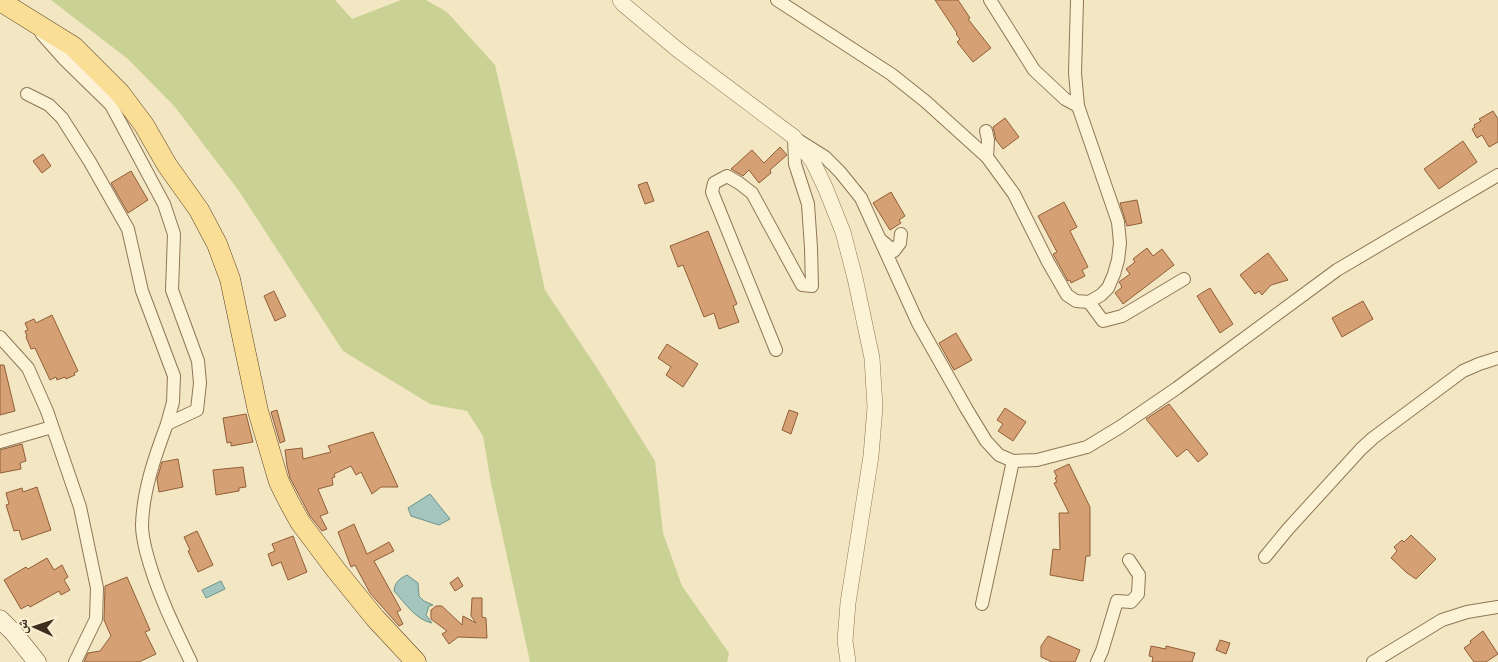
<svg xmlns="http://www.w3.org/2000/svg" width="1498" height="662" font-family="Lora,'Noto Naskh Arabic',serif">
  <rect width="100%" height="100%" fill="#f3e6c2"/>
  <polygon fill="#c9d294" points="51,0 335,0 352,19 401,0 426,0 447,12 495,65 517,161 545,290 597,368 655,461 663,533 682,586 729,653 727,662 530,662 491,483 483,436 467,411 430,404 343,351 239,191 175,107 128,59"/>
  <g fill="#a4c5bd" stroke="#6a958b">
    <polygon points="430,494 450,519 439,525 411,516 408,508"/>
    <path d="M407,575L418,583L419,596L424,601L433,605L429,606L426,615L432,623C416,620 405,603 394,591C395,582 399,579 407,575Z"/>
    <polygon points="221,581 225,589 206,598 202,590"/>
  </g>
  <g fill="#d5a073" stroke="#915f39">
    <polygon points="935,0 958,0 970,18 968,19 991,48 973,62 957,42 960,39 956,34 957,33"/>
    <polygon points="1493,111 1498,119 1498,142 1489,147 1482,135 1477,138 1472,129 1475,127 1474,125 1481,121 1479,119"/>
    <polygon points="1005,118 1019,137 1003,149 996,140 993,127"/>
    <polygon points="1463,141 1477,162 1439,189 1424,169"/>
    <polygon points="780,147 787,155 770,170 771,173 759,183 749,170 743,176 731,169 752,150 764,163"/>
    <polygon points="43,154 51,166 42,173 33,161"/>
    <polygon points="131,171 148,200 128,213 111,183"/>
    <polygon points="647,182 654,201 645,204 638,185"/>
    <polygon points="891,192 905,216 899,220 901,223 890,230 873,203"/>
    <polygon points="1137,200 1142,223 1127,226 1120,203"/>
    <polygon points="1064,202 1077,227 1070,231 1088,267 1082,270 1085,276 1071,283 1070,280 1068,281 1053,254 1057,252 1038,216"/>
    <polygon points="708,231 737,304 733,306 739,322 719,329 714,313 704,317 683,265 678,267 670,246"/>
    <polygon points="1147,248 1153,256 1162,249 1174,265 1123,304 1115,293 1122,287 1119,282 1130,274 1126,269 1135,262 1133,259"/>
    <polygon points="1268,253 1288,280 1271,285 1262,295 1259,291 1255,294 1240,275"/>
    <polygon points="1210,288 1233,324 1220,333 1197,296"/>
    <polygon points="274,291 286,316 275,321 264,296"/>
    <polygon points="1363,301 1373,319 1342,337 1332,318"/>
    <polygon points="52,315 78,371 74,373 75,375 66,379 65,377 57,380 56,377 50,380 35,348 31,349 26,337 27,336 25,331 28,330 25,323 34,319 36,323"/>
    <polygon points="956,333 972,360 954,370 939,343"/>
    <polygon points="667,344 698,364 683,387 666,375 671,367 658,358"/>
    <polygon points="0,365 4,365 15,411 0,415"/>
    <polygon points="1169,404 1208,454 1198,462 1187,449 1177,457 1146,419"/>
    <polygon points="1005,408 1026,422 1013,441 998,431 1003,424 997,420"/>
    <polygon points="277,410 285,441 280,443 271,412"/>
    <polygon points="789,410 798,413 791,434 782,430"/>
    <polygon points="246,414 253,442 231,446 231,442 227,443 223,418"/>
    <polygon points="373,432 398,487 381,487 372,494 361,472 356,475 351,466 334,474 335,477 332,478 333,485 318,489 328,513 320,516 327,529 322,531 310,516 290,478 287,466 285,450 302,448 303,459 331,452 328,446"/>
    <polygon points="22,444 26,461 20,463 21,469 0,473 0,450"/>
    <polygon points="178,459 183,487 159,492 157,479 162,462"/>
    <polygon points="1069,464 1090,507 1090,556 1086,556 1083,581 1050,575 1053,549 1060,550 1059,513 1069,513 1054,483 1057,482 1055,478 1057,477 1054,471"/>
    <polygon points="243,467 246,487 239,488 239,491 216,495 213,470"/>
    <polygon points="37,487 51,530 22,540 19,530 14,531 6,505 9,504 6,493 22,488 23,492"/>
    <polygon points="354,524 367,554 389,542 394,551 374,561 401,610 397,612 403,624 399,626 370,593 355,565 351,567 338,532"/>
    <polygon points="197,531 213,565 198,572 188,551 190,550 184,537"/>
    <polygon points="1411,535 1436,559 1416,579 1407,573 1391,558 1397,551 1394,547 1402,540 1404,542"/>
    <polygon points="293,536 307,572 288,580 281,562 272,566 268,554 275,551 272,544"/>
    <polygon points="47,558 54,570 62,565 68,577 64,580 70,590 61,595 59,591 30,607 28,605 21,609 4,580 26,567 28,569"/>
    <polygon points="127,577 150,630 145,632 156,654 139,662 84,662 88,653 100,651 111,636 104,620 105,586"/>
    <polygon points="458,577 463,586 455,591 450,583"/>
    <polygon points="472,598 482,598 482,617 486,618 487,638 458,637 449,644 442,634 447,631 431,619 431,610 436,606 442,606 462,625 463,616 476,623 471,616"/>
    <polygon points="1483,631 1498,654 1486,662 1474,662 1464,648 1471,643 1470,641"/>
    <polygon points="1048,636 1080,650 1075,662 1052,662 1041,657 1041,646"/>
    <polygon points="1220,640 1230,643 1226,654 1216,650"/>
    <polygon points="1151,646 1166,649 1166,646 1195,653 1192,662 1152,662 1153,657 1149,656"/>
  </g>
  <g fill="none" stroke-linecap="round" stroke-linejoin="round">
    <defs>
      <g id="minor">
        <polyline points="777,0 891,74 925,101 987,157 1014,194 1048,262 1067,295 1076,301 1089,302 1101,295 1108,288 1114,274 1118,260 1120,243 1118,222 1078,106 1075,73 1077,0"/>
        <polyline points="990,0 1034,70 1065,99 1078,106"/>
        <path d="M41,33L65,60L111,105L164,204L174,234L172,290L198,361L200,383L197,410L167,424C155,456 143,490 142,525C142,534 144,543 146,551C156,590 174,627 191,662"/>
        <polyline points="27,94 49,105 62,118 90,162 128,229 142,291 174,376 173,402 167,424"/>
        <polyline points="986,131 988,140 987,157"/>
        <polyline points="798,140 825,157 840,172 861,198 918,323 966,408 986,441 999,455 1013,461 1037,460 1087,447 1120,427 1177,388 1337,270 1498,175"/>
        <polyline points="882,241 894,251 900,243 901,234"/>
        <polyline points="1089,302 1103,321 1122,316 1184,279"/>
        <polyline points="0,337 28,368 47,411 80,507 97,588 96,619 75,662"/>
        <polyline points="776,350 712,192 714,183 727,176 739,183 752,193 802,285 812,286 811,248 808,204 795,164 794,137"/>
        <polyline points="0,442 52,427"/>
        <polyline points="1265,557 1288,529 1361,449 1373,438 1463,371 1479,364 1498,358"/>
        <polyline points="982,604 1013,461"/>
        <polyline points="1097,662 1102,651 1117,601 1131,602 1138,594 1139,575 1129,560"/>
        <polyline points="1373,662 1442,620 1467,612 1498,607"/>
      </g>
      <polyline id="tertiary" points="620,0 623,4 678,50 794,137 813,162 825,187 843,232 855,278 872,358 875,407 871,456 848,603 845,641 848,662"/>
      <polyline id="secondary" points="0,619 13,632 37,662"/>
      <polyline id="primary" points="0,1 74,47 120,93 144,125 167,165 199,210 217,244 230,279 258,411 279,482 289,502 300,522 336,570 375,618 416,662"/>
    </defs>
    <use href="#minor" stroke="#8f7756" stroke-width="14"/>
    <use href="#tertiary" stroke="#8f7756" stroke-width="16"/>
    <use href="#secondary" stroke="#71573a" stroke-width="19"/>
    <use href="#primary" stroke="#5c442b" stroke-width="21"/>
    <use href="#minor" stroke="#fcf2d6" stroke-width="12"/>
    <use href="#tertiary" stroke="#fcf2d6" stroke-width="15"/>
    <use href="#secondary" stroke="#fcf2d6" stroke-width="18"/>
    <use href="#primary" stroke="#fade95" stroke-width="20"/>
  </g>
  <g transform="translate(35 627) rotate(273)" stroke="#f9efd2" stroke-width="4" paint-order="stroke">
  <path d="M0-4L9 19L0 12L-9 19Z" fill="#3d2d1c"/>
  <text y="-8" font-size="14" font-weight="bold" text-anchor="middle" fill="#3d2d1c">ش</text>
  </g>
</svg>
